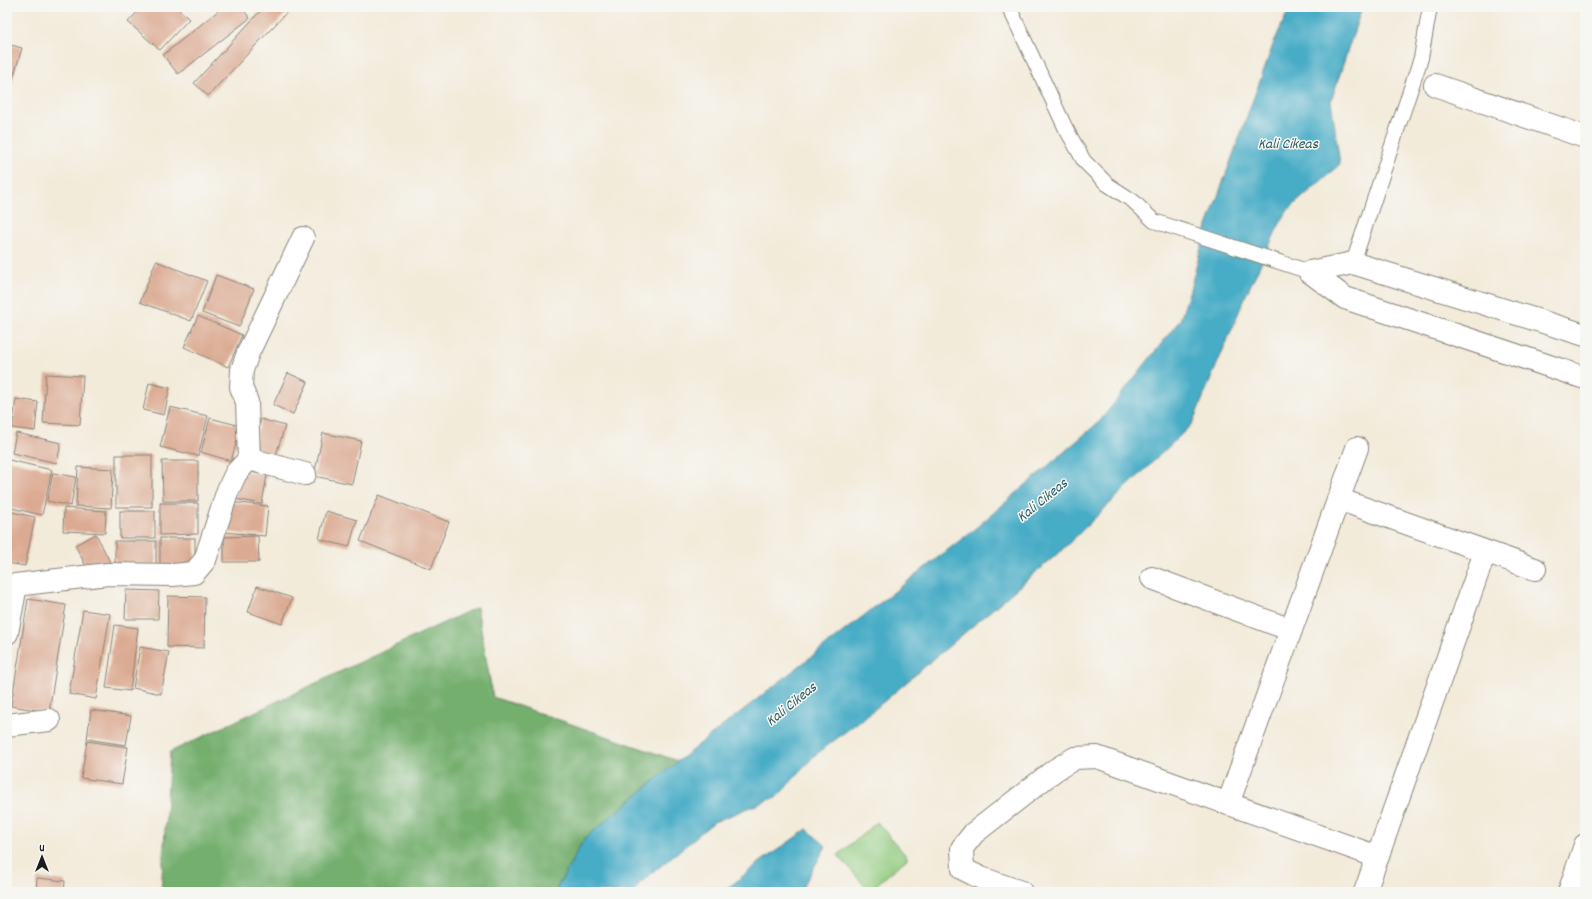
<svg xmlns="http://www.w3.org/2000/svg" width="1592" height="899" font-family="Dekko,sans-serif">
  <rect width="100%" height="100%" fill="#f6f6f2"/>
  <filter id="ink" filterUnits="userSpaceOnUse"><feTurbulence type="fractalNoise" baseFrequency=".025" numOctaves="2"/><feDisplacementMap in="SourceGraphic" scale="8" xChannelSelector="R" yChannelSelector="G"/><feConvolveMatrix kernelMatrix="1 2 1 2 8 2 1 2 1" color-interpolation-filters="sRGB"/></filter>
  <filter id="wash" filterUnits="userSpaceOnUse"><feTurbulence type="fractalNoise" baseFrequency=".012" numOctaves="4" result="noise"/><feDisplacementMap in="SourceGraphic" scale="16" xChannelSelector="R" yChannelSelector="G"/><feGaussianBlur stdDeviation="0.9" result="paint"/><feColorMatrix in="noise" values="0 0 0 0 0 0 0 0 0 0 0 0 0 0 0 0 0 1.4 0 .05"/><feComposite in="paint" operator="in"/></filter>
  <g filter="url(#wash)">
    <rect width="100%" height="100%" fill="#f3ebda"/>
    <polygon fill="#91cb7f" stroke="#56744e" points="877,822 908,858 869,891 838,855"/>
    <polygon fill="#74af6e" stroke="#486645" points="477,607 493,697 678,761 584,839 555,892 161,892 170,752"/>
    <g fill="#46acc6" stroke="#316471">
      <polygon points="1290,7 1362,7 1331,101 1340,164 1288,210 1278,227 1246,295 1192,424 1062,550 875,709 814,756 778,796 714,822 639,884 634,892 555,892 584,839 678,761 977,527 1100,421 1180,320 1189,293 1207,226 1274,42"/>
      <polygon points="807,829 826,846 800,892 723,892 759,863"/>
    </g>
    <g id="blocks">
      <g fill="#dbaa92">
        <polygon points="142,7 176,7 189,19 160,50 128,22"/>
        <polygon points="223,7 241,7 250,18 178,74 163,55"/>
        <polygon points="264,7 286,7 289,10 208,96 194,83"/>
        <polygon points="7,44 22,48 7,99"/>
        <polygon points="156,261 207,281 191,321 140,302"/>
        <polygon points="216,275 254,289 239,327 202,313"/>
        <polygon points="198,316 242,335 228,367 184,347"/>
        <polygon points="288,373 308,382 293,414 273,405"/>
        <polygon points="46,374 83,376 80,425 43,423"/>
        <polygon points="149,383 170,388 164,415 143,410"/>
        <polygon points="16,399 38,402 35,431 12,428"/>
        <polygon points="170,407 208,416 198,456 160,447"/>
        <polygon points="210,418 241,426 231,461 201,452"/>
        <polygon points="261,419 285,426 274,461 251,454"/>
        <polygon points="16,433 61,443 57,463 12,453"/>
        <polygon points="323,433 361,441 352,484 314,476"/>
        <rect x="116" y="455" width="36" height="52"/>
        <polygon points="9,460 52,470 42,515 7,507 7,469"/>
        <polygon points="162,461 198,461 198,501 163,501"/>
        <polygon points="78,467 113,469 111,508 76,506"/>
        <polygon points="240,470 267,475 262,504 235,499"/>
        <polygon points="53,473 76,477 71,506 47,501"/>
        <polygon points="379,495 449,522 431,569 360,541"/>
        <polygon points="228,502 268,506 265,536 224,532"/>
        <polygon points="160,503 198,503 198,534 160,535"/>
        <polygon points="64,508 106,511 105,533 63,531"/>
        <polygon points="7,511 35,517 25,566 7,563"/>
        <rect x="120" y="511" width="35" height="27"/>
        <polygon points="326,511 357,520 349,547 319,539"/>
        <polygon points="96,534 110,562 89,572 75,545"/>
        <polygon points="258,536 259,562 224,562 224,537"/>
        <rect x="160" y="538" width="35" height="30"/>
        <rect x="115" y="541" width="41" height="29"/>
        <polygon points="257,586 292,598 282,624 248,612"/>
        <polygon points="126,590 159,591 158,619 125,619"/>
        <polygon points="168,596 205,597 204,648 167,647"/>
        <polygon points="28,599 66,605 49,712 11,706"/>
        <polygon points="83,610 110,614 96,699 69,694"/>
        <polygon points="115,625 138,628 130,691 106,688"/>
        <polygon points="140,647 169,652 161,694 133,688"/>
        <polygon points="91,710 131,716 126,745 87,739"/>
        <polygon points="87,741 128,747 122,784 81,778"/>
        <polygon points="37,878 65,881 64,892 36,892"/>
      </g>
    </g>
  </g>
  <g filter="url(#ink)">
    <use href="#blocks" fill-opacity="0" stroke="#88847b" stroke-width="1"/>
    <g fill="none" stroke-linecap="round" stroke-linejoin="round">
      <defs>
        <g id="lane">
          <polyline points="1009,7 1065,127 1084,161 1107,184 1133,201 1154,221 1310,272"/>
          <polyline points="1353,263 1421,58 1430,7"/>
        </g>
        <g id="street">
          <polyline points="1435,85 1585,137"/>
          <polyline points="1310,272 1345,298 1585,378"/>
          <polyline points="1310,272 1353,263 1585,335"/>
          <polyline points="249,459 247,402 241,387 242,370 248,353 303,238"/>
          <polyline points="1338,499 1535,569"/>
          <polyline points="1152,578 1291,630"/>
          <polyline points="7,586 108,574 173,575 194,573 205,560 228,490 236,473 249,459 305,474"/>
          <polyline points="7,633 16,586"/>
          <polyline points="7,725 49,720"/>
          <polyline points="1228,804 1357,448"/>
          <polyline points="1021,892 981,878 963,869 962,848 974,833 1055,770 1075,758 1097,757 1378,857"/>
          <polyline points="1365,892 1485,552"/>
          <polyline points="1569,892 1585,845"/>
        </g>
      </defs>
      <use href="#lane" stroke="#88847b" stroke-width="16"/>
      <use href="#street" stroke="#88847b" stroke-width="24"/>
      <use href="#lane" stroke="#fff" stroke-width="14"/>
      <use href="#street" stroke="#fff" stroke-width="22"/>
    </g>
  </g>
  <g text-anchor="middle" dominant-baseline="central" stroke-width="3" stroke-linejoin="round" paint-order="stroke">
    <g font-size="15" font-style="italic" fill="#2f5d68" stroke="#f6f6f2">
      <text x="1288" y="145">Kali Cikeas</text>
      <text transform="translate(1043 501) rotate(-39)">Kali Cikeas</text>
      <text transform="translate(792 705) rotate(-39)">Kali Cikeas</text>
    </g>
  </g>
  <rect width="1592" height="899" fill="none" stroke="#f6f6f2" stroke-width="24"/>
  <g transform="translate(42 857)" stroke="#f6f6f2" stroke-width="3" paint-order="stroke">
  <path d="M0-3L7 15L0 10L-7 15Z" fill="#1c1c1c"/>
  <text y="-6" font-size="11" font-weight="bold" text-anchor="middle" fill="#1c1c1c">U</text>
  </g>
</svg>
